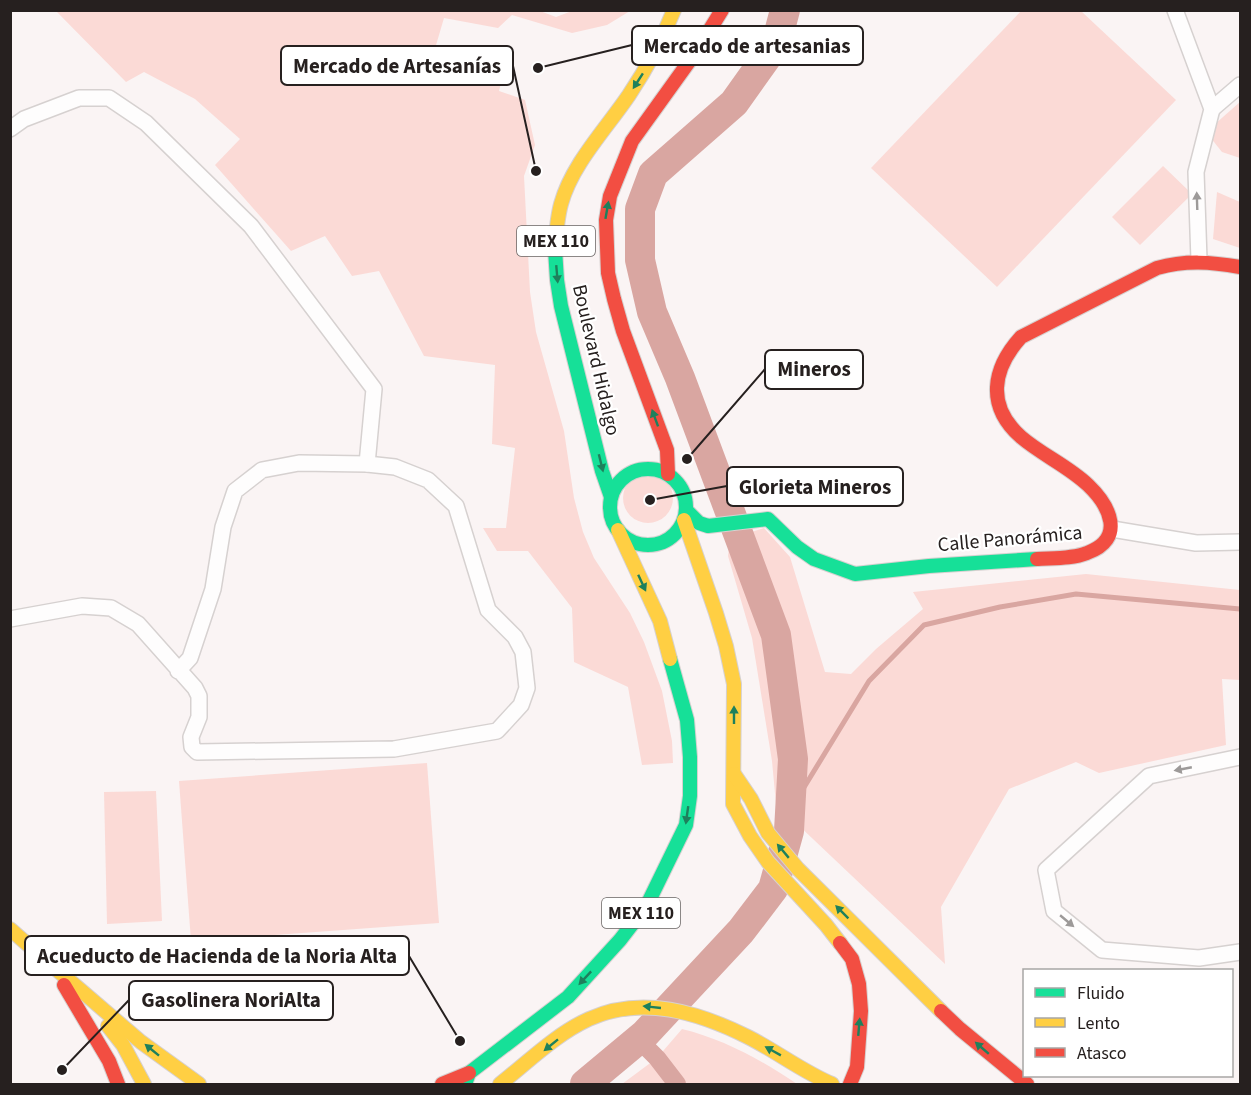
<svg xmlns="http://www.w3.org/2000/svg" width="1251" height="1095" font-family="'Source Sans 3',sans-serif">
  <rect width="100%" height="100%" fill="#faf4f4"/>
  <g fill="#fbdad6">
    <polygon points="1022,10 1081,11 1176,100 997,287 871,168"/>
    <polygon points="540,11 556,17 572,11 630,11 607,25 572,33 512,15 498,28 444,18 434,52 449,56 447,74 501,83 499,91 525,100 535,145 524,176 530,292 536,332 564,431 574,498 583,532 594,558 630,613 644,642 662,691 672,741 673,763 642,765 628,687 574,662 572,608 528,551 497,551 483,528 506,528 515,448 492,444 495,365 424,356 379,271 352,276 325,236 291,251 215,165 240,139 195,99 144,72 126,82 56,11"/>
    <polygon points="1240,102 1240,158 1222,152 1206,132"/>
    <polygon points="1163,166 1192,194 1140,245 1112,217"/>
    <polygon points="1217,192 1240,202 1240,248 1213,239"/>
    <circle cx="648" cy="498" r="25"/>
    <polygon points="764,528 790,557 825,672 851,674 876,649 923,609 913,592 1086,574 1240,590 1240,680 1222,679 1226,745 1099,773 1076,762 1009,789 941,907 945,964 776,804 772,761 752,638 728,556 730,539"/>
    <polygon points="427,763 439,923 191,941 179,781"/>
    <polygon points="156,791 162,921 107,924 104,792"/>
    <path d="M682,1029C723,1039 762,1060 797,1084H622L657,1058Z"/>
  </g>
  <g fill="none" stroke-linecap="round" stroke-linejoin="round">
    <polyline stroke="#d9a6a1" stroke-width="5" points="792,807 869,681 924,625 1000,607 1076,594 1240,609"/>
    <polyline stroke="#d9a6a1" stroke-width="18" points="638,1039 657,1058 677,1084"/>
    <polyline stroke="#d9a6a1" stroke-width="30" points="585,1084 645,1034 741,931 773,889 789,831 793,759 776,635 680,378 652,312 640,260 640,209 653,174 734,103 776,44 785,10"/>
    <defs>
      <g id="street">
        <polyline points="1175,10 1212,109 1196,172 1199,260"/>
        <polyline points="1212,109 1240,85"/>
        <polyline points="10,129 24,119 79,98 109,98 146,123 251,226 374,389 367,464"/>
        <polyline points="1112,529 1196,543 1240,542"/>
        <polyline points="10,619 82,606 111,608 138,624 195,688 199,696 199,717 191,737 192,747 197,752 394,749 497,731 521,705 527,688 523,652 515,637 488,610 456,506 428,480 395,467 367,464 299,463 262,470 235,491 223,527 213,589 190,658 178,671"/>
        <polyline points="1240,757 1149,776 1046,870 1054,911 1102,950 1199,958 1240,952"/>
      </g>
      <g id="fast">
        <polyline points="555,249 557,280 561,306 602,471 611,497"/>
        <circle cx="648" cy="507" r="38"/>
        <polyline points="686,510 699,523 708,526 768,519 797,547 814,559 855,574 929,566 1037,559"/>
        <polyline points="465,1084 469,1073 568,997 620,940 647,905 686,825 690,796 690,757 687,720 670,659"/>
      </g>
      <g id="slow">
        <path d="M555,249C556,234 557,219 561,204C572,164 606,129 629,95C647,68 662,40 674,10"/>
        <polyline points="684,520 716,613 726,646 734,684 733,804 750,836 768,862 826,925 840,943"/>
        <polyline points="618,530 660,621 670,659"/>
        <polyline points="734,774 751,799 768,833 798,869 941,1011"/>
        <polyline points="10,929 42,957"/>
        <polyline points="42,957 141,1042 199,1084"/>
        <polyline points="108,1026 123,1045 144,1084"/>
        <path d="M500,1084C528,1062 556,1034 589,1019C642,995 698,1012 748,1037C776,1051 803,1072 832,1084"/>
      </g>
      <g id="jam">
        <polyline points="668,474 667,450 623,331 614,299 608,273 606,220 610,196 632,141 696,52 722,10"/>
        <path d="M1037,559C1054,558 1072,559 1087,553C1126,539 1110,506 1088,485C1068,466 1042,455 1021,437C986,406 992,369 1021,337L1157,268C1186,260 1211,262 1240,267"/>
        <polyline points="840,943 852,959 859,984 861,1011 857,1067 850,1084"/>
        <polyline points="64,985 109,1061 118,1084"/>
        <polyline points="941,1011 960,1029 1027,1084"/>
        <polyline points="442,1084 469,1073"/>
      </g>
    </defs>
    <use href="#street" stroke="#d6d1d0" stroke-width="18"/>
    <use href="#fast" stroke="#d6d1d0" stroke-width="16"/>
    <use href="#slow" stroke="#d6d1d0" stroke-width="16"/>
    <use href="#jam" stroke="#d6d1d0" stroke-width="16"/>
    <use href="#street" stroke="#fefdfd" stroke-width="15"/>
    <use href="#fast" stroke="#16e098" stroke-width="14"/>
    <use href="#slow" stroke="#ffcf43" stroke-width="14"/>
    <use href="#jam" stroke="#f24e42" stroke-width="14"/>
  </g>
  <defs><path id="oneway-solid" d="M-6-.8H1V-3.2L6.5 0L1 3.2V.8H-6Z" transform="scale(1.5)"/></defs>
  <g fill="#1e805c">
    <use href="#oneway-solid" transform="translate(638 81) rotate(123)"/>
    <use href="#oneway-solid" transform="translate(607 210) rotate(-80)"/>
    <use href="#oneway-solid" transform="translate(557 274) rotate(85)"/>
    <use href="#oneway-solid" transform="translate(655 418) rotate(-110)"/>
    <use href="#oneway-solid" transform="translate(601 463) rotate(76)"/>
    <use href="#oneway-solid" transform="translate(642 583) rotate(65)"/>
    <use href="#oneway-solid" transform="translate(734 715) rotate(-90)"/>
    <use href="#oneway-solid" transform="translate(687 815) rotate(98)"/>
    <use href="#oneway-solid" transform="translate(783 851) rotate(-130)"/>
    <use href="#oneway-solid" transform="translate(842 912) rotate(-135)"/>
    <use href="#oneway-solid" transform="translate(585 978) rotate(133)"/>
    <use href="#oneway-solid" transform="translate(652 1007) rotate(-174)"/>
    <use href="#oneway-solid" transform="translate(859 1027) rotate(-85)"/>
    <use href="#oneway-solid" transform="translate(551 1045) rotate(141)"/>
    <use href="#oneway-solid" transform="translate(982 1048) rotate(-139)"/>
    <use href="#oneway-solid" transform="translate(152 1050) rotate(-141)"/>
    <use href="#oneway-solid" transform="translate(773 1051) rotate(-151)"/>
  </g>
  <g fill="#9d9a99">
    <use href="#oneway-solid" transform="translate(1197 201) rotate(-92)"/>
    <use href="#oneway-solid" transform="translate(1183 769) rotate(169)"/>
    <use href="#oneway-solid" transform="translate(1067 921) rotate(40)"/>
  </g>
  <g text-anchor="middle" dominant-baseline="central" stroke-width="4.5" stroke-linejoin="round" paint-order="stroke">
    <g fill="#fff" stroke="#676362" stroke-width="1.5">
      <rect x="517" y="226" width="78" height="30" rx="4.5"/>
      <rect x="602" y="898" width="78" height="30" rx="4.5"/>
    </g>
    <g font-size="18" font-weight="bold" fill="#26201f">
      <text x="556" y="241">MEX 110</text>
      <text x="641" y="913">MEX 110</text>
    </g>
    <g font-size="20" fill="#26201f" stroke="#fff">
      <text transform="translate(596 360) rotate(77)">Boulevard Hidalgo</text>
      <text transform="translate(1010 539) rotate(-5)">Calle Panorámica</text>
    </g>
  </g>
  <path fill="none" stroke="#26201f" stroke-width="2" d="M538 68L632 45M536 171L513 66M687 459L765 369M650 500L727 486M460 1041L409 956M62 1070L129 1000"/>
  <g fill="#26201f" stroke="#fff" stroke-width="2">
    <circle cx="538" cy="68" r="6"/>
    <circle cx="536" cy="171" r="6"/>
    <circle cx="687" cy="459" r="6"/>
    <circle cx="650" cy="500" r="6"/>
    <circle cx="460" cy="1041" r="6"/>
    <circle cx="62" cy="1070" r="6"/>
  </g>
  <g fill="#fff" stroke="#26201f" stroke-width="2">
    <rect x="632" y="26" width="231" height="39" rx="6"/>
    <rect x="281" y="46" width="232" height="39" rx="6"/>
    <rect x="765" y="350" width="98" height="39" rx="6"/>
    <rect x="727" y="467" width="176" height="39" rx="6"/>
    <rect x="25" y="936" width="384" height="39" rx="6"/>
    <rect x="129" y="981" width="204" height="39" rx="6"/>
  </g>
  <g font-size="21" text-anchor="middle" font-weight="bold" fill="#26201f">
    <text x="747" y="53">Mercado de artesanias</text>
    <text x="397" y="73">Mercado de Artesanías</text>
    <text x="814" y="376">Mineros</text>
    <text x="815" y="494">Glorieta Mineros</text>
    <text x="217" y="963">Acueducto de Hacienda de la Noria Alta</text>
    <text x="231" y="1007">Gasolinera NoriAlta</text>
  </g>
  <rect width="1251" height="1095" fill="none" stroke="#26201f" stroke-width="24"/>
  <rect x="1023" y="969" width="210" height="108" fill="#ffffff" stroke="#a8a6a5" stroke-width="1.5"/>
  <rect x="1035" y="988" width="30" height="9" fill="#16e098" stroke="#a8a6a5" stroke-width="1.5"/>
  <text x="1077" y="999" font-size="18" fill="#26201f">Fluido</text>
  <rect x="1035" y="1018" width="30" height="9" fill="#ffcf43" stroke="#a8a6a5" stroke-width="1.5"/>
  <text x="1077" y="1029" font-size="18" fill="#26201f">Lento</text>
  <rect x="1035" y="1048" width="30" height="9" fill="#f24e42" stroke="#a8a6a5" stroke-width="1.5"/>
  <text x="1077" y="1059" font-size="18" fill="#26201f">Atasco</text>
</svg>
